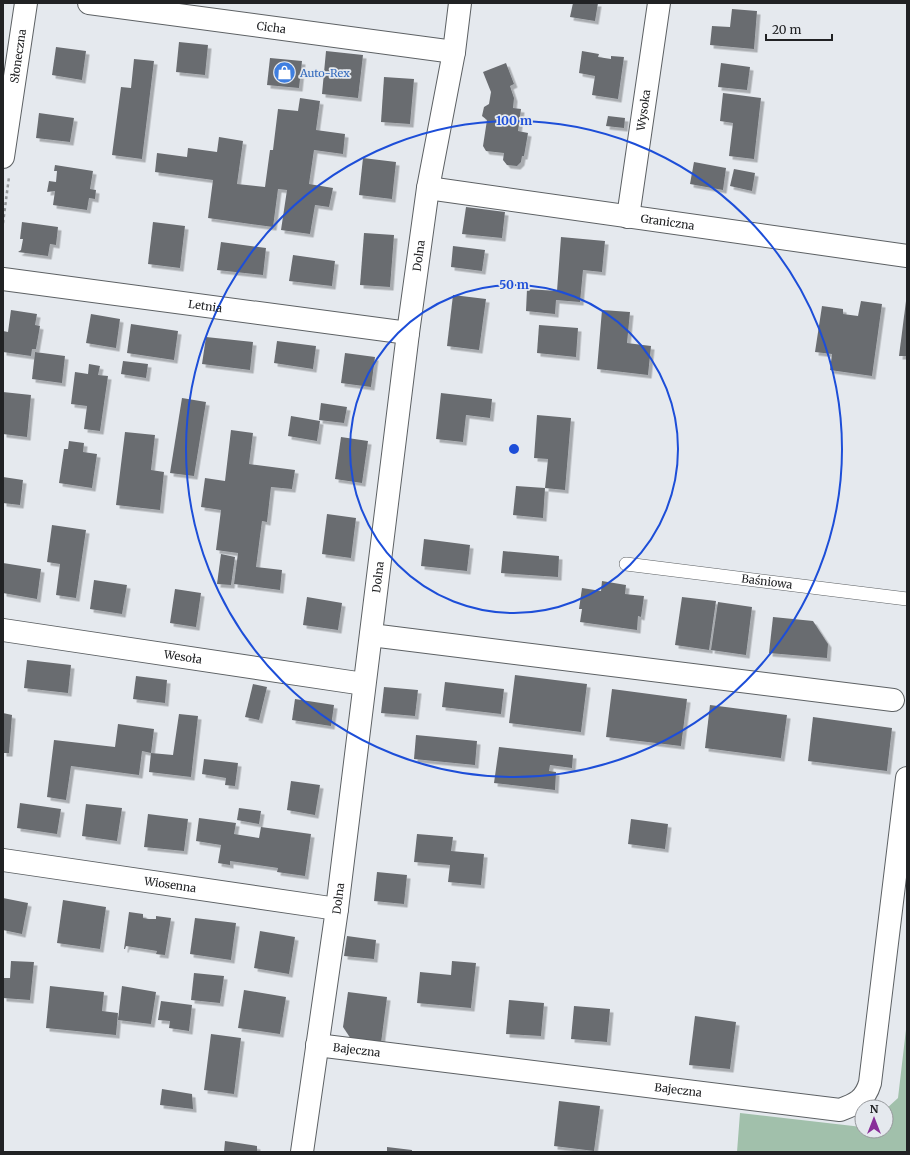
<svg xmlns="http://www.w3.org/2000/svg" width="910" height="1155" font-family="Merriweather,serif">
  <defs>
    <filter id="shadow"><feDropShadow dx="3.5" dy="3.5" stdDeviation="0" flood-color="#0004"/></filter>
  </defs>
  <rect width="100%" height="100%" fill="#e5e9ee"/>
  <polygon fill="#a1c0ab" points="907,1021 907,1152 737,1152 740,1113 862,1127 862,1131 886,1131 886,1109 898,1098"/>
  <g fill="#696c70" filter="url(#shadow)">
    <polygon points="573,3 598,3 595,21 570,17"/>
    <polygon points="732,9 757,11 754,49 710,45 712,26 730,27"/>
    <polygon points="179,42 208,45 205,75 176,72"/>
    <polygon points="56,47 86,51 82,80 52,75"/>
    <polygon points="326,51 363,55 358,98 322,94"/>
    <polygon points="582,51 599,54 598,57 611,59 611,56 624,57 618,99 592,95 595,76 579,73"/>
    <polygon points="270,58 302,61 299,88 267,85"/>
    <polygon points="134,59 154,61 142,159 112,155 121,87 131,88"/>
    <polygon points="506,63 514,84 510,86 514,98 513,108 521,109 518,131 528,133 524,156 522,156 521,162 517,166 507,165 503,160 504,153 486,151 483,146 487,120 482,116 484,107 489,104 491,92 483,72"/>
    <polygon points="721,63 750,67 747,90 718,87"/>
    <polygon points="384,77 414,79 410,124 381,122"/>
    <polygon points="723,93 761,98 754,159 729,156 733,123 720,121"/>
    <polygon points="300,98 320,101 316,130 345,134 343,154 314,150 309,184 333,188 329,207 315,205 310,234 281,230 287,190 278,189 273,227 208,218 213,180 155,172 157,153 187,157 188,148 217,152 219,137 243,141 237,184 265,187 270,150 273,150 278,109 298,111"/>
    <polygon points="39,113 74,118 70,142 36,138"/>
    <polygon points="608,116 625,118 624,128 606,126"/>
    <polygon points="363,158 396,162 392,199 359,195"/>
    <polygon points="694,162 726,168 723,190 690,184"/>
    <polygon points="55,165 93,171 90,189 96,190 95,199 89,198 87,210 53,205 55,191 47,192 49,181 56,182 57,171 54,171"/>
    <polygon points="734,169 755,173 752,191 730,186"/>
    <polygon points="466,207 505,212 502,238 462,234"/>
    <polygon points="22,222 58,227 56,245 50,244 48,256 18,252 21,250 23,239 20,239"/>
    <polygon points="153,222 185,226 180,268 148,264"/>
    <polygon points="364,233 394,235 390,287 360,285"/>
    <polygon points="561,237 605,241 602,272 583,270 580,302 556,300 555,314 526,311 527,289 557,291"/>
    <polygon points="221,242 266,248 263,275 217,270"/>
    <polygon points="453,246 485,250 482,271 451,267"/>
    <polygon points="293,255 335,261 332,286 289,281"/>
    <polygon points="453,295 486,299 479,350 447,346"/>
    <polygon points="861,301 882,304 872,376 830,370 832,354 815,352 822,306 843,309 843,314 858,316"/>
    <polygon points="906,301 907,301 907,356 899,356"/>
    <polygon points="11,310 37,314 35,325 40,326 36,349 32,349 31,356 3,352 3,331 8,332"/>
    <polygon points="602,310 630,312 627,343 651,346 648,375 597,369"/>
    <polygon points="91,314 120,319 116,348 86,343"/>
    <polygon points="131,324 178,331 174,360 127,353"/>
    <polygon points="539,325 578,328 576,357 537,353"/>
    <polygon points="206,337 253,342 250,370 202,364"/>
    <polygon points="277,341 316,346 313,369 274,363"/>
    <polygon points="35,352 65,356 62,383 32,379"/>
    <polygon points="345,353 375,357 371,387 341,383"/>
    <polygon points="123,361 148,364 146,378 121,374"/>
    <polygon points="89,364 100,366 98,375 108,376 100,431 84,429 87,406 71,404 75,372 88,374"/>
    <polygon points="3,392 31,395 27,437 3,434"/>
    <polygon points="441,393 492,399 490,418 466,415 463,442 436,439"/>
    <polygon points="182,398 206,402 194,476 170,473"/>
    <polygon points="321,403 347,407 344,423 319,420"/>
    <polygon points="537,415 571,418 565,490 545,488 548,459 534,458"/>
    <polygon points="291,416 320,421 317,441 288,436"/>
    <polygon points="231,430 253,433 249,464 295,470 292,489 271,487 267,522 262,521 256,567 282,570 280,590 234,584 238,553 216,550 221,510 201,507 205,478 225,481"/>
    <polygon points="125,432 155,435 151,470 164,472 160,510 116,505"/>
    <polygon points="341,437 368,441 362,483 335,479"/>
    <polygon points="69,441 84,443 83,452 97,454 92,488 59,483 64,449 68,449"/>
    <polygon points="3,477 23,480 20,505 3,503"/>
    <polygon points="516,486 545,488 543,518 513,515"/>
    <polygon points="327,514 356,518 351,558 322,554"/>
    <polygon points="52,525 86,530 76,598 56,595 60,564 47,562"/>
    <polygon points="424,539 470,545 467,571 421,566"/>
    <polygon points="503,551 559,556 558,577 501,573"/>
    <polygon points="221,554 235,557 231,585 217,584"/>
    <polygon points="3,563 41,569 37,599 3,593"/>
    <polygon points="94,580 127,585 122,614 90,609"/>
    <polygon points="602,581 626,585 625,594 644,596 641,617 638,616 637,630 580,622 582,609 579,609 582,588 601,591"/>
    <polygon points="175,589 201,593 196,627 170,623"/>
    <polygon points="307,597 342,603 338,630 303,625"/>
    <polygon points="682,597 716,601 709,650 675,645"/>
    <polygon points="718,602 752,607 746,655 711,650"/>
    <polygon points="773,617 813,621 828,644 827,658 769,653"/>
    <polygon points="27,660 71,665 68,693 24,688"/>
    <polygon points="515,675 587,684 581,732 509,723"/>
    <polygon points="136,676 167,680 165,703 133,699"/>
    <polygon points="445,682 504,689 501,714 442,707"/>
    <polygon points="253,684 267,687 259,720 245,717"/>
    <polygon points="384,687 418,690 415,716 381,713"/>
    <polygon points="612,689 687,699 681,746 606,737"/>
    <polygon points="295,699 334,705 331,726 292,720"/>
    <polygon points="710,705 787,715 781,758 705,748"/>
    <polygon points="3,713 12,715 9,753 3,753"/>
    <polygon points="179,714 198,716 191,777 149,772 151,753 173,755"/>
    <polygon points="813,717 892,728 887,771 808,761"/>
    <polygon points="118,724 154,729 151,753 142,751 139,775 71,766 66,800 47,797 54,740 115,747"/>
    <polygon points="416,735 477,741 475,765 414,759"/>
    <polygon points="499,747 573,755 572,768 550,765 549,771 556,772 555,790 494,783"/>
    <polygon points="204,759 238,763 235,786 225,785 226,778 202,774"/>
    <polygon points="291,781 320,785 315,815 287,810"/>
    <polygon points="20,803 61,809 57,834 17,828"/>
    <polygon points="86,804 122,808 117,841 82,836"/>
    <polygon points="239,808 261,811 259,824 237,820"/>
    <polygon points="148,814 188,819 184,851 144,847"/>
    <polygon points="199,818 236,823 234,834 259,838 261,827 311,834 305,876 277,872 278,868 230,861 230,865 218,863 221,845 196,841"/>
    <polygon points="631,819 668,824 665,849 628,844"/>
    <polygon points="417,834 453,837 451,851 484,854 481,885 448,882 450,865 414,862"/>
    <polygon points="377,872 407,875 404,904 374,901"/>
    <polygon points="3,898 28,903 22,934 3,930"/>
    <polygon points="63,900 106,907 100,949 57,943"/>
    <polygon points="129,912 143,914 143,918 149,919 156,919 156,916 171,918 165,955 156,954 157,951 145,949 126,946 125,949 124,949"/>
    <polygon points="195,918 236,923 231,960 190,954"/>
    <polygon points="260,931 295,937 289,974 254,968"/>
    <polygon points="347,936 376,940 374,959 344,956"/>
    <polygon points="11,961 34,962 30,1000 3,998 3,978 10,978"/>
    <polygon points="452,961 476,963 471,1008 417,1003 420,972 451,975"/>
    <polygon points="194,973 224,976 220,1003 191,1000"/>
    <polygon points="50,986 104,992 102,1011 118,1013 116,1035 46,1028"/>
    <polygon points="122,986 156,992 151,1024 118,1020"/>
    <polygon points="244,990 286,997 280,1034 238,1028"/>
    <polygon points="348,992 387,997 381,1043 351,1039 343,1027"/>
    <polygon points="509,1000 544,1003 541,1036 506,1034"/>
    <polygon points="161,1001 192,1005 189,1031 169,1028 170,1021 158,1020"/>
    <polygon points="574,1006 610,1009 607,1042 571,1039"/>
    <polygon points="695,1016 736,1022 730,1069 689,1065"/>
    <polygon points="211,1034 241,1038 234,1094 204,1090"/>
    <polygon points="162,1089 192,1094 193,1109 160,1105"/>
    <polygon points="559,1101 600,1106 594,1151 554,1146"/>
    <polygon points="225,1141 257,1146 257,1152 224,1152"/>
    <polygon points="387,1147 412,1150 412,1152 387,1152"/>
  </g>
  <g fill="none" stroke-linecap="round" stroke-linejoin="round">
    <defs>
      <g id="service">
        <path id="s1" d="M626,564L907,599"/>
      </g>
      <g id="minor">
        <path id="s2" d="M89,3L454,52"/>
        <path id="s3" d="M3,157L26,3"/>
        <path id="s4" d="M428,188L907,256"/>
        <path id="s5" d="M628,217L659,3"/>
        <path id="s6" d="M3,279L408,333"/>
        <path id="s7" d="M3,630L364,684"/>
        <polyline points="371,635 893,700"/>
        <path id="s8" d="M3,860L337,909"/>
        <path id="s9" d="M317,1045L840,1110C856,1104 865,1100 870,1083L907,778"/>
        <path id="s10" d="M302,1152L337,909L408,333L428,188L454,52L460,3"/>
      </g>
    </defs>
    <use href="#service" stroke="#5d6164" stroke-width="14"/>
    <use href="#minor" stroke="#5d6164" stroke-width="24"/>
    <polyline stroke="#989b9e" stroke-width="2.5" stroke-dasharray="3 3" stroke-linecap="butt" points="3,223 9,177"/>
    <use href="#service" stroke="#fff" stroke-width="13"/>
    <use href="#minor" stroke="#fff" stroke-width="22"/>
  </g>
  <g fill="none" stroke="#1d4ed8" stroke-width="2">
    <circle cx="514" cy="449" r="164"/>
    <circle cx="514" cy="449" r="328"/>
  </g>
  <defs>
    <symbol id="shop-disc" viewBox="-11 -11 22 22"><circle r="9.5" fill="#3f7fe0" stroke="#e5e9ee"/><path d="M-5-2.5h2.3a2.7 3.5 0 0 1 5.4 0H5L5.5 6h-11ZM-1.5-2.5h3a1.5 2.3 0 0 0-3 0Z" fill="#fff"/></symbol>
  </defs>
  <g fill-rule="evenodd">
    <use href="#shop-disc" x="272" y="60" width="25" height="25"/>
  </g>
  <g text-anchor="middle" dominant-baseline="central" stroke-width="3.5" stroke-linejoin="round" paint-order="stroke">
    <g font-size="11" fill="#212224" stroke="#e5e9ee">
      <text stroke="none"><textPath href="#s2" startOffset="184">Cicha</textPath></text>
      <text stroke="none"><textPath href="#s3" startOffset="102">Słoneczna</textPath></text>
      <text stroke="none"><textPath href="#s5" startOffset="108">Wysoka</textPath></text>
      <text stroke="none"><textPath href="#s4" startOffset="242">Graniczna</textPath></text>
      <text stroke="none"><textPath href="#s10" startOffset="904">Dolna</textPath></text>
      <text stroke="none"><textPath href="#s6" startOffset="204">Letnia</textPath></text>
      <text stroke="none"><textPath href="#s10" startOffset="580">Dolna</textPath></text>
      <text stroke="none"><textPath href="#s1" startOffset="142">Baśniowa</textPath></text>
      <text stroke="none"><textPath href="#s7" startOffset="182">Wesoła</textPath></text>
      <text stroke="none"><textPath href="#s8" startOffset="169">Wiosenna</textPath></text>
      <text stroke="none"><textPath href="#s10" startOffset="256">Dolna</textPath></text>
      <text stroke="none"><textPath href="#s9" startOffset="40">Bajeczna</textPath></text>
      <text stroke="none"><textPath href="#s9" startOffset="364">Bajeczna</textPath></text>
    </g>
    <g font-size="11" fill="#366cbe" stroke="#e5e9ee" text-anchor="start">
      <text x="300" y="73">Auto-Rex</text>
    </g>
  </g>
  <circle cx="514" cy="449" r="6" fill="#1d4ed8" stroke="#e5e9ee" stroke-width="2"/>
  <g font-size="12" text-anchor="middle" font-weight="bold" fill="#1d4ed8" stroke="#e5e9ee" stroke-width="3.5" stroke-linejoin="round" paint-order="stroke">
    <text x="514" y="125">100 m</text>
    <text x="514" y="289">50 m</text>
  </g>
  <rect width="910" height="1155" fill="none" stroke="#212224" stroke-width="8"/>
  <g transform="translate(874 1119)"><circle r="19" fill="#e5e9ee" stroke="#97999d"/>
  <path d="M0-3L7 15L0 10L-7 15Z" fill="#892e99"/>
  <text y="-6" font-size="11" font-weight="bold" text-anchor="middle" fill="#212224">N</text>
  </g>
  <path d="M766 34v6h66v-6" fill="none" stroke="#212224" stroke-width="2"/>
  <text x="772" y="34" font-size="12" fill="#212224" stroke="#e5e9ee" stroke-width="3" paint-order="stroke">20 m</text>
</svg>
